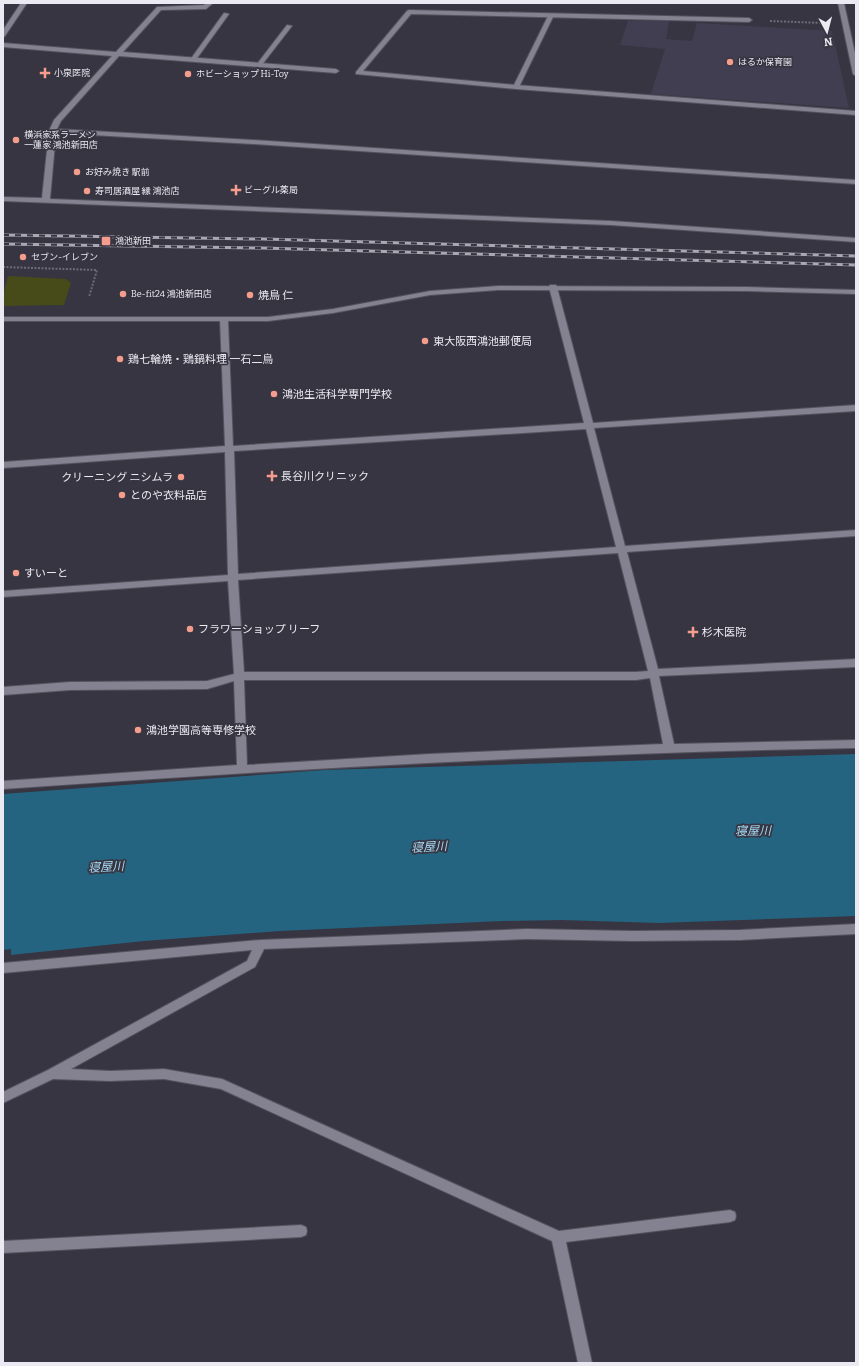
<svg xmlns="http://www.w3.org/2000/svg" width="859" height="1366" font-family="Bitter,'Noto Sans JP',serif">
  <rect width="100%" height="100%" fill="#373541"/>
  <polygon fill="#423e51" points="628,21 669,21 666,39 692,41 697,23 832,31 849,108 651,94 665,49 620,45"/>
  <polygon fill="#474b1a" points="8,276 66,279 71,283 64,305 3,306 3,295"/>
  <polygon fill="#246481" points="856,754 856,916 659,923 561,920 502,921 280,931 144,941 11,955 11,949 3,950 3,794 325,770"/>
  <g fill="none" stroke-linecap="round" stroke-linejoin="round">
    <defs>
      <g id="service">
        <polygon points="224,13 229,14 195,61 191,61 190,60"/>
        <polygon points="549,14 554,15 519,87 514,88 513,87"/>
        <polygon points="287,25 292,26 261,66 257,66 257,64"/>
      </g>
      <g id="minor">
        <polygon points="206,3 213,3 206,9 161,10 123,52 336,69 339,71 336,73 119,56 61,121 57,129 253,140 856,180 856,184 253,144 56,133 50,199 611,221 856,238 856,242 611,225 3,201 3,197 42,198 49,131 54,120 112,56 3,47 3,43 116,52 157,7 204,5"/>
        <polygon points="838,3 844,3 856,58 856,76 853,74"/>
        <polygon points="409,10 749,18 752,20 749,22 411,14 363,71 516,85 856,111 856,115 516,89 356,74 356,72 407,11"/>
        <path d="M550,285H556L557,287L593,423L856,405V411L594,428L625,546L856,530V536L627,552L658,669L856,659V667L659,676L674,744L856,740V748C571,753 287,769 3,789V781L237,765L234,681L207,689L70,690L3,695V687L70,682L207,681L234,674L228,581L3,597V591L228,575L225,452L3,468V462L225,446L220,320L224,318L228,320L233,446L584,423L549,287ZM586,429L616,547L238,574L234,451ZM618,553L648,671L636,672H244L238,580ZM650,678L663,744L429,754L247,765L244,680H636Z"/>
        <polygon points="856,924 856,934 740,940 633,941 527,939 264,949 255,967 71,1069 110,1071 164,1069 222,1079 559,1231 730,1210 735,1212 736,1216 735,1220 730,1222 566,1242 592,1363 578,1363 552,1241 221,1089 164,1079 110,1081 53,1079 3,1103 3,1092 48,1070 247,961 252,950 3,973 3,963 260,940 527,929 633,931 740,930"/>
        <polygon points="301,1225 306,1227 307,1231 306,1235 301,1237 3,1253 3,1241"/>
      </g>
      <g id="tertiary">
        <polygon points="21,3 27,3 5,36 3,37 3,30"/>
        <polygon points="498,286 747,287 856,290 856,294 747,291 498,290 430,295 333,313 268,321 3,321 3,317 268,317 333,309 430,291"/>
      </g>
    </defs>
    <use href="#service" stroke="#54525d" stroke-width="2"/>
    <use href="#minor" stroke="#54525d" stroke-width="2"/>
    <use href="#tertiary" stroke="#54525d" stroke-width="2"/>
    <g stroke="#6d6c76" stroke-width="2" stroke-dasharray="2 1.5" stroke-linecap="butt">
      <polyline points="770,21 823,23"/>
      <polyline points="3,267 97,270 89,297"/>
    </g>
    <use href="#service" fill="#848190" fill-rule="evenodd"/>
    <use href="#minor" fill="#848190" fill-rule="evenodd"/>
    <use href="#tertiary" fill="#848190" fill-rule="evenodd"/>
    <defs>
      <g id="rail">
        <polyline points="3,235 264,239 856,256"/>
        <polyline points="3,244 262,248 856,265"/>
      </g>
    </defs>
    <use href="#rail" stroke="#aaa8b2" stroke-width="3"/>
    <use href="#rail" stroke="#373541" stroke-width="2" stroke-dasharray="6" stroke-linecap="butt"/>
  </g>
  <g fill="#f49d8c" stroke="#373541" stroke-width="1.5">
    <circle cx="730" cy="62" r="4"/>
    <path d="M43 67h4v4h4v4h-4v4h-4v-4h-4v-4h4z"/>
    <circle cx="188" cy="74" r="4"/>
    <circle cx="16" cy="140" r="4"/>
    <circle cx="77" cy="172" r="4"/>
    <path d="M234 184h4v4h4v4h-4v4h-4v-4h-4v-4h4z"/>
    <circle cx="87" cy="191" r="4"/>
    <rect x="101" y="236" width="10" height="10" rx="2"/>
    <circle cx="23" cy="257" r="4"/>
    <circle cx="123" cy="294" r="4"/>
    <circle cx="250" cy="295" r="4"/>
    <circle cx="425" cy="341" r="4"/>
    <circle cx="120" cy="359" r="4"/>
    <circle cx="274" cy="394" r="4"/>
    <path d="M270 470h4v4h4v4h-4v4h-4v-4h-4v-4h4z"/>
    <circle cx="181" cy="477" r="4"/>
    <circle cx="122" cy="495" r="4"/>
    <circle cx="16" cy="573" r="4"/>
    <circle cx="190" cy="629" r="4"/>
    <path d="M691 626h4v4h4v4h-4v4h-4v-4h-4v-4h4z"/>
    <circle cx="138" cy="730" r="4"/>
  </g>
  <g text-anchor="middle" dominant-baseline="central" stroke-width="3.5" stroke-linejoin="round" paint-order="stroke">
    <g font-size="9" fill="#ebeaf2" stroke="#373541" text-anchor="start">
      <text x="738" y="62">はるか保育園</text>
      <text x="54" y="73">小泉医院</text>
      <text x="196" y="74">ホビーショップ Hi-Toy</text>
      <text x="24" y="135">横浜家系ラーメン<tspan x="24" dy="10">一蓮家 鴻池新田店</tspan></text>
      <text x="85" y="172">お好み焼き 駅前</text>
      <text x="244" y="190">ビーグル薬局</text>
      <text x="95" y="191">寿司居酒屋 縁 鴻池店</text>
      <text x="115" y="241">鴻池新田</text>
      <text x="31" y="257">セブン-イレブン</text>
      <text x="131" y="294">Be-fit24 鴻池新田店</text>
    </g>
    <g font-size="11" fill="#ebeaf2" stroke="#373541" text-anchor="start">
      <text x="258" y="295">焼鳥 仁</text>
      <text x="433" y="341">東大阪西鴻池郵便局</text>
      <text x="128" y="359">鶏七輪焼・鶏鍋料理 一石二鳥</text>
      <text x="282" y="394">鴻池生活科学専門学校</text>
      <text x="281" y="476">長谷川クリニック</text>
      <text x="173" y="477" text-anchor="end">クリーニング ニシムラ</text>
      <text x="130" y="495">とのや衣料品店</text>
      <text x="24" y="573">すいーと</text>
      <text x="198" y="629">フラワーショップ リーフ</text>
      <text x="702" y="632">杉木医院</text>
      <text x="146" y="730">鴻池学園高等専修学校</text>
    </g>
    <g font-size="12" font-style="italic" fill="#a6daf5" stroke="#373541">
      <text transform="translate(753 831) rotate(-1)">寝屋川</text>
      <text transform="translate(429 847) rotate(-3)">寝屋川</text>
      <text transform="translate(106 867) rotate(-3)">寝屋川</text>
    </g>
  </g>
  <rect width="859" height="1366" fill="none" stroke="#ebeaf2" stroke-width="8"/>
  <g transform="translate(827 32) rotate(173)" stroke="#373541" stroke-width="3" paint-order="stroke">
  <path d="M0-3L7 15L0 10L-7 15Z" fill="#ebeaf2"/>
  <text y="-6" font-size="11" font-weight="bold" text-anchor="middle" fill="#ebeaf2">N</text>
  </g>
</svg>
